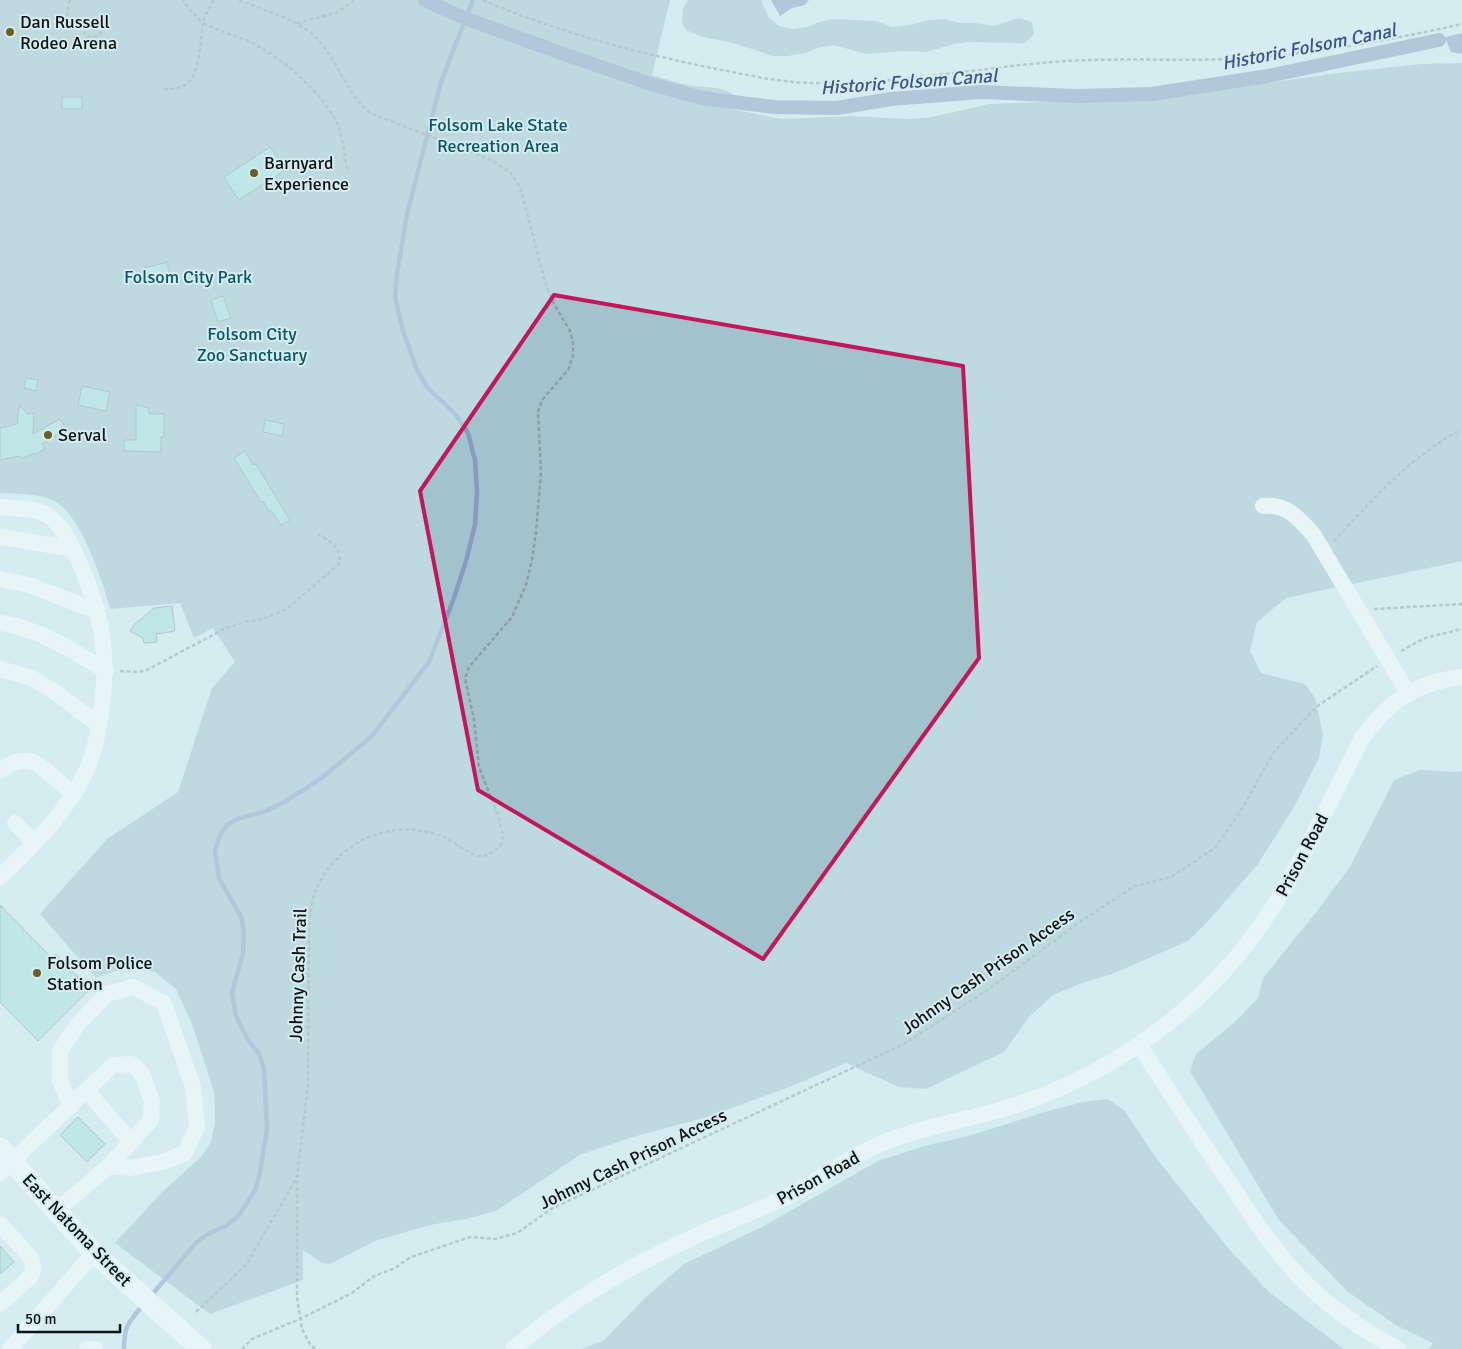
<svg xmlns="http://www.w3.org/2000/svg" width="1462" height="1349" font-family="Signika,sans-serif">
  <rect width="100%" height="100%" fill="#d6ecf1"/>
  <g fill="#a3c3cc">
    <path d="M0,0H670L652,75C666,79 680,84 695,86C710,88 724,86 736,97L732,109L781,119L852,116L910,119L932,117L989,104L1165,97L1338,73L1421,64L1462,63V561L1286,598L1257,622L1250,651L1261,673L1305,684L1315,698L1323,734L1319,758L1294,807L1258,864L1211,918L1188,941L1112,974L1082,983L1053,995L1028,1018L1004,1052L926,1089L899,1087L846,1063L792,1086L704,1118L629,1138L580,1155L496,1211L466,1219L430,1225L375,1241L330,1264L322,1263L303,1250V1280L210,1314L115,1243L162,1192L201,1157L211,1142L215,1122L214,1092L192,1024L176,989L155,972L136,968L121,969L96,978L40,914L107,839L178,792L212,688L235,662L213,628L194,638L180,603L110,609C103,582 81,514 54,501C39,493 16,494 0,493Z"/>
    <polygon points="688,0 761,0 769,18 779,26 792,29 807,27 817,23 832,19 876,21 892,27 910,25 929,20 945,19 958,23 975,23 994,26 1019,18 1032,22 1034,34 1025,43 968,42 954,44 926,52 905,51 866,54 834,45 817,48 806,53 788,56 773,56 737,44 703,37 686,30 682,23 683,9"/>
    <polygon points="1420,770 1457,772 1462,771 1462,1349 1429,1349 1433,1343 1396,1325 1348,1292 1278,1219 1190,1071 1196,1054 1237,1020 1258,998 1263,978 1317,911 1350,867 1394,780"/>
    <polygon points="1107,1099 1124,1110 1157,1159 1229,1249 1269,1292 1344,1349 581,1349 603,1341 646,1297 684,1264 762,1227 878,1161 924,1146 968,1136 1045,1112 1083,1102"/>
  </g>
  <g fill="#889bbf">
    <polygon points="771,0 809,0 805,5 792,8 780,16"/>
    <polygon points="1462,33 1462,54 1451,52 1446,40 1439,42 1438,39"/>
  </g>
  <g fill="none" stroke-linecap="round" stroke-linejoin="round">
    <g stroke="#889bbf" stroke-width="4.5">
      <polyline points="150,1297 196,1243 206,1235 226,1226 238,1216 247,1203 256,1189 260,1172 267,1129 264,1068 259,1054 247,1038 236,1016 232,993 243,953 244,931 241,917 219,878 215,850 220,835 227,825 237,819 266,811 286,801 323,777 372,736 429,662 454,598 466,561 475,525 477,491 475,460 468,433 456,415 427,387 417,370 403,331 395,297 397,274 407,214 441,82 473,0"/>
      <path d="M124,1349C124,1325 129,1322 144,1304"/>
    </g>
    <polyline stroke="#889bbf" stroke-width="14" points="425,0 464,18 575,58 654,85 702,98 774,107 837,108 891,99 981,92 1076,96 1152,94 1268,76 1439,40"/>
  </g>
  <g fill="#a7dfdb" stroke="#869b9a">
    <rect x="62" y="97" width="20" height="12"/>
    <polygon points="270,147 285,170 239,200 224,177"/>
    <polygon points="167,262 171,278 148,283 144,268"/>
    <polygon points="223,296 231,318 218,322 211,300"/>
    <polygon points="26,378 38,380 36,391 24,388"/>
    <polygon points="82,386 110,392 106,411 78,405"/>
    <polygon points="19,405 28,414 34,413 33,434 60,419 66,429 42,444 45,449 35,455 35,453 23,458 18,456 0,460 0,428 17,424"/>
    <polygon points="136,405 149,408 149,414 164,414 164,437 161,437 161,452 124,451 124,440 136,440"/>
    <polygon points="265,420 284,424 282,436 263,432"/>
    <polygon points="245,451 253,465 255,463 290,520 281,525 271,510 269,511 263,501 261,502 234,458"/>
    <polygon points="172,606 175,631 156,634 157,642 144,643 143,638 130,631 135,624 154,608"/>
    <polygon points="0,905 52,958 56,954 90,989 38,1041 0,1002"/>
    <polygon points="78,1117 105,1144 87,1162 60,1135"/>
    <polygon points="0,1246 14,1262 0,1274"/>
  </g>
  <g fill="none" stroke-linecap="round" stroke-linejoin="round">
    <g stroke="#8e9fa3" stroke-width="2.5" stroke-dasharray="4 2.5" stroke-linecap="butt">
      <path d="M70,0L67,15L79,23L87,37C101,39 103,30 108,19"/>
      <path d="M214,0L205,16L203,23C220,32 239,36 256,45C284,59 332,101 340,132C344,145 345,160 348,173"/>
      <path d="M239,0C267,12 301,19 321,43C339,65 348,95 370,113L491,160L510,172L520,187L546,285L554,304L570,331L573,342V356L568,370L542,400L538,412L541,473L536,532L532,560L526,585L512,617L469,667L465,678L474,720L479,767L499,818L503,837L500,847C496,849 492,853 487,855C473,860 458,844 446,838C441,835 434,833 428,832C383,821 333,847 316,890C311,902 310,915 309,928L308,1085L297,1177V1297L302,1329L310,1344L315,1349"/>
      <path d="M483,0C559,33 641,54 722,70C751,76 781,82 811,83C896,85 980,67 1065,61C1120,58 1175,61 1230,59C1308,55 1386,41 1462,24"/>
      <polyline points="297,23 336,13 355,0"/>
      <path d="M164,89C172,89 181,89 187,84C200,74 201,38 203,23L190,10L183,0"/>
      <path d="M1334,541C1373,499 1411,456 1462,429"/>
      <polyline points="1374,609 1462,604"/>
      <polyline points="1401,651 1425,638 1462,629"/>
      <path d="M120,671L138,672L147,670L224,629L245,622L262,619L287,609L339,564C343,548 329,540 317,534"/>
      <polyline points="196,1312 246,1265 296,1179"/>
      <polyline points="242,1349 252,1339 300,1319 352,1293 374,1276 395,1268 411,1257 470,1237 495,1239 517,1233 551,1209 904,1044 989,989 1077,924 1135,886 1171,877 1215,848 1240,812 1274,752 1316,707 1377,666"/>
    </g>
    <g stroke="#fff" stroke-width="16">
      <path d="M1263,506C1287,503 1298,518 1313,534L1408,693"/>
      <path d="M0,507C16,509 38,507 51,518C65,529 74,550 81,566C105,622 110,665 99,725C97,739 93,755 87,769C68,812 33,845 0,877"/>
      <polyline points="0,537 73,549"/>
      <polyline points="0,579 29,585 97,611"/>
      <path d="M0,623C36,627 76,652 106,671"/>
      <polyline points="0,669 32,678 55,692 99,725"/>
      <path d="M0,771C8,764 22,758 33,762C40,764 66,788 74,794"/>
      <polyline points="15,823 35,843"/>
      <path d="M1140,1046C1170,1093 1200,1140 1232,1186C1251,1215 1271,1246 1295,1272C1324,1304 1360,1329 1398,1349"/>
      <polyline points="87,1091 131,1142"/>
      <polyline points="71,1106 60,1081 60,1051 78,1024 107,994 133,987 164,1003 193,1087 197,1127 185,1153 163,1162 130,1168 109,1166"/>
      <polyline points="0,1173 113,1065 131,1064 138,1069 143,1076 152,1101 151,1120 109,1166 56,1211"/>
      <path d="M0,1224L31,1258C34,1266 34,1270 30,1277L0,1304"/>
      <polyline points="10,1349 94,1253"/>
      <polyline points="87,1349 95,1349"/>
      <path d="M513,1349C564,1305 622,1270 683,1242C717,1225 754,1213 788,1196C822,1180 852,1154 888,1141C931,1124 976,1119 1019,1104C1097,1078 1168,1032 1223,972C1286,905 1320,819 1362,738C1388,702 1416,682 1462,677"/>
    </g>
    <polyline stroke="#fff" stroke-width="21" points="0,1148 94,1253 201,1349"/>
  </g>
  <path d="M0 0H1462V1349H0ZM554,295L963,366L979,658L763,959L478,790L420,491Z" fill="#d6ecf1" fill-opacity=".55" fill-rule="evenodd"/>
  <path fill="none" stroke="#c2185b" stroke-width="4" stroke-linejoin="round" d="M554,295L963,366L979,658L763,959L478,790L420,491Z"/>
  <g fill="#695d2a" stroke="#d6ecf1" stroke-width="2">
    <circle cx="10" cy="32" r="5"/>
    <circle cx="254" cy="173" r="5"/>
    <circle cx="48" cy="435" r="5"/>
    <circle cx="37" cy="973" r="5"/>
  </g>
  <g text-anchor="middle" dominant-baseline="central" stroke-width="4" stroke-linejoin="round" paint-order="stroke">
    <g font-size="18" fill="#0c1415" stroke="#d6ecf1" text-anchor="start">
      <text x="20" y="22">Dan Russell<tspan x="20" dy="21">Rodeo Arena</tspan></text>
      <text x="264" y="163">Barnyard<tspan x="264" dy="21">Experience</tspan></text>
      <text x="58" y="435">Serval</text>
      <text x="47" y="963">Folsom Police<tspan x="47" dy="21">Station</tspan></text>
    </g>
    <g font-size="18" fill="#0b5664" stroke="#d6ecf1">
      <text x="498" y="125">Folsom Lake State<tspan x="498" dy="21">Recreation Area</tspan></text>
      <text x="188" y="277">Folsom City Park</text>
      <text x="252" y="334">Folsom City<tspan x="252" dy="21">Zoo Sanctuary</tspan></text>
    </g>
    <g font-size="18" fill="#0c1415" stroke="#d6ecf1">
      <text transform="translate(1302 855) rotate(-62)">Prison Road</text>
      <text transform="translate(988 971) rotate(-35)">Johnny Cash Prison Access</text>
      <text transform="translate(298 975) rotate(-88)">Johnny Cash Trail</text>
      <text transform="translate(633 1159) rotate(-26)">Johnny Cash Prison Access</text>
      <text transform="translate(818 1178) rotate(-29)">Prison Road</text>
      <text transform="translate(77 1230) rotate(46)">East Natoma Street</text>
    </g>
    <g font-size="19" font-style="italic" fill="#3b5586" stroke="#d6ecf1">
      <text transform="translate(1309 47) rotate(-11)">Historic Folsom Canal</text>
      <text transform="translate(909 82) rotate(-4)">Historic Folsom Canal</text>
    </g>
  </g>
  <path d="M18 1324v8h102v-8" fill="none" stroke="#0c1415" stroke-width="2.5"/>
  <text x="25" y="1324" font-size="15" fill="#0c1415" stroke="#d6ecf1" stroke-width="4" paint-order="stroke">50 m</text>
</svg>
